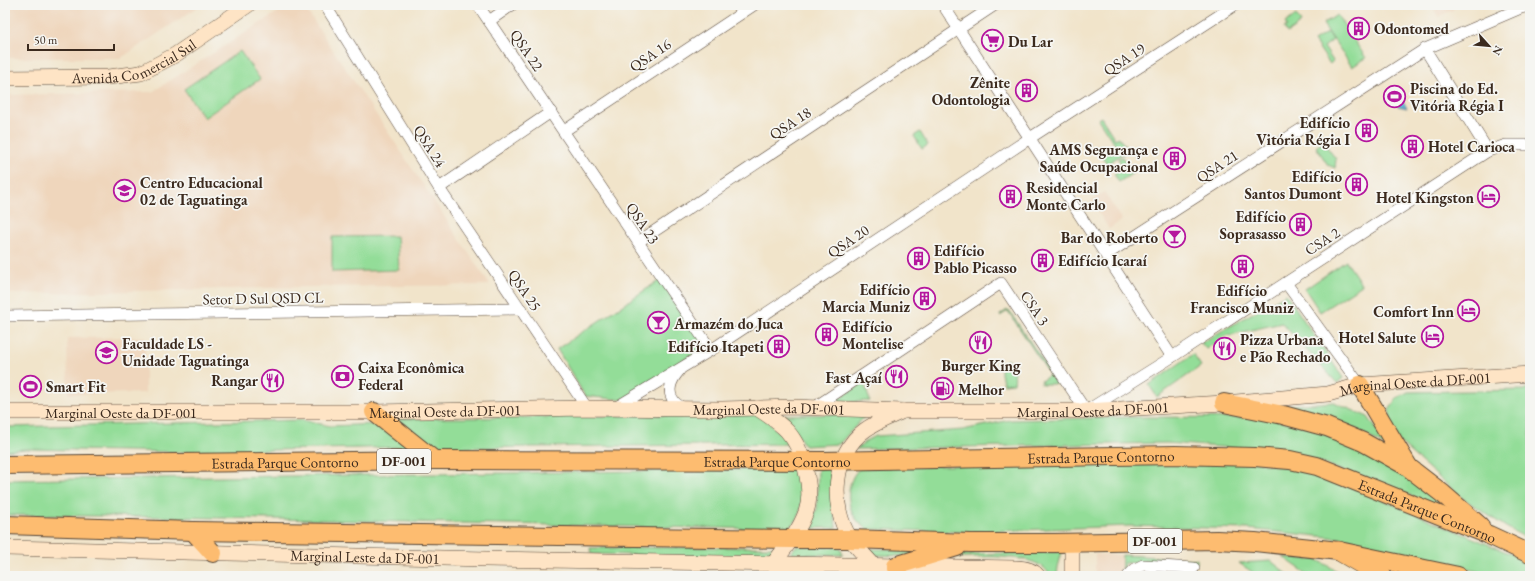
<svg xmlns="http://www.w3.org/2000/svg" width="1535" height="581" font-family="'EB Garamond',serif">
  <rect width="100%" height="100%" fill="#f6f6f2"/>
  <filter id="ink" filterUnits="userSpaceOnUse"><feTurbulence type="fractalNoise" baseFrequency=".025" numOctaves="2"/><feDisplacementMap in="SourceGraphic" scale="8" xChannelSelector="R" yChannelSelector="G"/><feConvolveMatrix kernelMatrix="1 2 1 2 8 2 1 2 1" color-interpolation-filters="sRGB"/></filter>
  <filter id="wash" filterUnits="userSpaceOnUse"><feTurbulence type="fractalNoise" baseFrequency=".012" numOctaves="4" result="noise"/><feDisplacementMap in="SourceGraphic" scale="16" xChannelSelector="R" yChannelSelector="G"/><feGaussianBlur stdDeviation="0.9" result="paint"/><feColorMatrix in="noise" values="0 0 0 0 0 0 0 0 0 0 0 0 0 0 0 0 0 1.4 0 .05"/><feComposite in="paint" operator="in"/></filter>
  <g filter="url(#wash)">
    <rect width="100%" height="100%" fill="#f1e4ca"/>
    <g fill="#efd6bc">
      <polygon points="5,5 201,5 121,58 5,58"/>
      <polygon points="289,5 303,5 490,285 306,287 5,294 5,95 152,92"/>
      <polygon points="1432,5 1453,5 1454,9 1438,17"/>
      <polygon points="1104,192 1122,220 1109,229 1091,201"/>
      <polygon points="145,337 145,393 68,394 67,338"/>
      <polygon points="1095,554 1122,555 1121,576 1095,576"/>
    </g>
    <g fill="#93dd98" stroke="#67845b">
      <polygon points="1296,15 1301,23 1287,33 1284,28 1287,26 1285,23"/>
      <polygon points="1337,15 1366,58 1352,67 1323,24"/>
      <polygon points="1328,32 1333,40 1324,47 1333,61 1330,64 1314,41"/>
      <polygon points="240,51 260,79 204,118 184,89"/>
      <polygon points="1101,117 1115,139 1119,137 1128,151 1122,155 1098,119"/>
      <polygon points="920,132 928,145 922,149 914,136"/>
      <polygon points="1323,142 1336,159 1335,168 1328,165 1316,147"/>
      <polygon points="1101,146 1107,154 1116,148 1121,155 1107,164 1097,149"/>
      <polygon points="1122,157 1133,173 1119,182 1114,174 1120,169 1118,165 1121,163 1118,159"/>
      <polygon points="397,236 399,270 332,272 332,237"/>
      <polygon points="1346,261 1362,285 1320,312 1305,289"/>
      <polygon points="660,280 706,346 622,400 585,396 557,349"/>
      <polygon points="1286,294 1343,378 1337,383 1282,323 1225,336 1206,349 1201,343"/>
      <polygon points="1007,310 1009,310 1058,384 1041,384 1041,381 1050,375 1008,311 1000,316 1000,315"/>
      <polygon points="1193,354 1201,366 1157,397 1149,385"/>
      <path d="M1007,359C1013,366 1016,374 1014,383L1004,384C1000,374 999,366 1007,359Z"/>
      <polygon points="864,383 870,401 831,403"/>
      <polygon points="1530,390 1530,540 1506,527 1461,497 1399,442 1391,423 1389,409 1397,398 1408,392"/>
      <polygon points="1334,402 1368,417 1391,450 1356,429 1310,413 1278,406"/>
      <polygon points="760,414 791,444 446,448 429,444 396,419"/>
      <polygon points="867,414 839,444 805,446 785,415"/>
      <polygon points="1141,417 1268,418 1308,427 1385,459 1448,509 1291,452 1166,443 856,449 866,441 876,436 963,430 1010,420"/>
      <polygon points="302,420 330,426 379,424 410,447 178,452 26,449 5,451 5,427"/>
      <path d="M1236,459L1319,473L1530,562V576H1498L1441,563L1348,539L1248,529L1129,526L964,532L867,529C864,526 860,524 857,520C845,506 846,480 860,468Z"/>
      <polygon points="830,467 836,528 807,528 817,509 818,469"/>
      <path d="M793,469L801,470L805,484L799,516L788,529C527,526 266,517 5,515V480Z"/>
      <polygon points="796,546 841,548 843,555 790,554"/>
      <polygon points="774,547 775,558 591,554 590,548"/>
      <polygon points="865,549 936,549 904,556 876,555"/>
      <path d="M1062,552L1058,567L1057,576H1050C1040,551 981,558 958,557V554Z"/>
      <polygon points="1122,555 1197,559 1197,563 1124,563 1123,576 1121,576"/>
      <polygon points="1283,557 1318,560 1346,576 1310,576"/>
      <polygon points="1271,561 1290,576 1258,576 1239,563"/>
      <polygon points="703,572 742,574 744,576 694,576"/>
    </g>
    <polygon fill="#62bde0" stroke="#4e747f" points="1396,90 1407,108 1398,106 1396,102 1387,100 1389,95"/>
  </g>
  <g filter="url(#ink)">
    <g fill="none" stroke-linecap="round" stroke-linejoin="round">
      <defs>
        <g id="minor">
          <polyline points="325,5 439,188 587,408"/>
          <polyline points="478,5 711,350"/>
          <polyline points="943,5 1172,357"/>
          <polyline points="489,21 512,5"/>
          <polyline points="1425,49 1488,151"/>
          <polyline points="564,131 754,5"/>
          <polyline points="439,188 551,112"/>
          <polyline points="638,242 995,5"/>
          <polyline points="1106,255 1425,49 1521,8 1530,6"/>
          <polyline points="1286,283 1360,385"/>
          <polyline points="5,316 521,309"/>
          <path d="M679,371C672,379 666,391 674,401C676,404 682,407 685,409"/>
          <polyline points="815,407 1001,283 1086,411 1172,357 1488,151 1506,145 1530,145"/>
          <polyline points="615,408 711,350 1030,138 1235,5"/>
          <polyline points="1128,576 1135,569 1143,565 1194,568"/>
        </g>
        <g id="secondary">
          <path id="s1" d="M5,78L108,77L141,73L175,55L248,5"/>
          <path d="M757,408C767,415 779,422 787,431C803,448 814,490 806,512C799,531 786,547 773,564"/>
          <path id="s2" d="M5,412H374L587,408L722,409L793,407L903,411H1086L1224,403L1328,394L1360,385L1530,374"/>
          <path id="s3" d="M5,548L486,559L1016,568C1024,568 1033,570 1038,576"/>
          <path d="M874,566C867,557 856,548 850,538C830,507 832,454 865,430C876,422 890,417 903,411"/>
          <polyline points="1072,576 1072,543"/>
        </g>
        <g id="trunk">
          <polyline points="1360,385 1408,466"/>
          <polyline points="1224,403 1283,415 1327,427 1363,442 1408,467 1443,494 1480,526"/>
          <polyline points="374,412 434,460"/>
          <path id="s4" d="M5,465L434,460L822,461L1175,455L1255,457L1290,460L1317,466L1489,535L1530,554"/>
          <polyline points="5,525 193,531 792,539 850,539 971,543 1055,543 1217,540 1255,542 1339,551 1458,576"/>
          <polyline points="193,531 213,553"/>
          <polyline points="895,566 957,547"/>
        </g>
        <polyline id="motorway" points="1339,551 1382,576"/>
      </defs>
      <use href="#minor" stroke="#564638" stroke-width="12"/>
      <use href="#secondary" stroke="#564638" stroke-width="16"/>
      <use href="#trunk" stroke="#564638" stroke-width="20"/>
      <use href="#motorway" stroke="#564638" stroke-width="20"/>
      <use href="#minor" stroke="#fff" stroke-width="11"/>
      <use href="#secondary" stroke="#fee4c5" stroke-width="15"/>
      <use href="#trunk" stroke="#fdbc6f" stroke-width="18"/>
      <use href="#motorway" stroke="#fdbc6f" stroke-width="19"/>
    </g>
  </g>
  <defs>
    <symbol id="building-ring" viewBox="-11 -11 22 22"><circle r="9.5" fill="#f6f6f2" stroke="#b5179e" stroke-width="1.5"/><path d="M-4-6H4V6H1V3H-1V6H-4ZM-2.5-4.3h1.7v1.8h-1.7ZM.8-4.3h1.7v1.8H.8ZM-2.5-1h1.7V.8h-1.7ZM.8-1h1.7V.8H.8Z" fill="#b5179e"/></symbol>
    <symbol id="supermarket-ring" viewBox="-11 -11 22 22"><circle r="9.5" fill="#f6f6f2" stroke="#b5179e" stroke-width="1.5"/><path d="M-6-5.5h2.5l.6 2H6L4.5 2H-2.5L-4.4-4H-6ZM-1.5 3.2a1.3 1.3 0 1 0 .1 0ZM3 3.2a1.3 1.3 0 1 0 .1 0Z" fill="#b5179e"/></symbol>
    <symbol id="stadium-ring" viewBox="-11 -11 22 22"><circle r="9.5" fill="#f6f6f2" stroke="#b5179e" stroke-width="1.5"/><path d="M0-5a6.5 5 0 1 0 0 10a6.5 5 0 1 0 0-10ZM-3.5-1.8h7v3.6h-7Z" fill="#b5179e"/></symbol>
    <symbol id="school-ring" viewBox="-11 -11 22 22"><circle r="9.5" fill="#f6f6f2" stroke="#b5179e" stroke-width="1.5"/><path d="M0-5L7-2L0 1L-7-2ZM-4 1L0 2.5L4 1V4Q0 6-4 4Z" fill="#b5179e"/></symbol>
    <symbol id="hotel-ring" viewBox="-11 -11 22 22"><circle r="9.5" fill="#f6f6f2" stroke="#b5179e" stroke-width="1.5"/><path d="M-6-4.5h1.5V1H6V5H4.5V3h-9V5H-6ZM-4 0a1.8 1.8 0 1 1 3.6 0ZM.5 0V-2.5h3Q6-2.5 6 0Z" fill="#b5179e"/></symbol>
    <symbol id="bar-ring" viewBox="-11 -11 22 22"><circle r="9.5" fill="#f6f6f2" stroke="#b5179e" stroke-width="1.5"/><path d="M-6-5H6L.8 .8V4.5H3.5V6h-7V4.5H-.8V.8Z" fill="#b5179e"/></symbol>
    <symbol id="restaurant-ring" viewBox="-11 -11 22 22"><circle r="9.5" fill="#f6f6f2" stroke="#b5179e" stroke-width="1.5"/><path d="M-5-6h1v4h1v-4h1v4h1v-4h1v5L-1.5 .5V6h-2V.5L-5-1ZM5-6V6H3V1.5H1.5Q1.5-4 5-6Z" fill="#b5179e"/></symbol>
    <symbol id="university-ring" viewBox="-11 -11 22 22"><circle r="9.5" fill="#f6f6f2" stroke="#b5179e" stroke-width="1.5"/><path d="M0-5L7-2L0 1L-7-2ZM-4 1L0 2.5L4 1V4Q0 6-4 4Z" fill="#b5179e"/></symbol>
    <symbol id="bank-ring" viewBox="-11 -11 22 22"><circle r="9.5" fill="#f6f6f2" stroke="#b5179e" stroke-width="1.5"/><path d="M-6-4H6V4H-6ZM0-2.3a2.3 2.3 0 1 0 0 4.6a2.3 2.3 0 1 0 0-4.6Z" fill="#b5179e"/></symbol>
    <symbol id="fuel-ring" viewBox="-11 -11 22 22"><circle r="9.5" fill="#f6f6f2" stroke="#b5179e" stroke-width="1.5"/><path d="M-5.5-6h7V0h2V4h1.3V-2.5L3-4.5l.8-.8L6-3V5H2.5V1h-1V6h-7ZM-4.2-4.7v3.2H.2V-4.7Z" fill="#b5179e"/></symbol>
  </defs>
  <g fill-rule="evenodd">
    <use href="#building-ring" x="1346" y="16" width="25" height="25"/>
    <use href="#supermarket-ring" x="980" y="28" width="25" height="25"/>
    <use href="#building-ring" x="1014" y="78" width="25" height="25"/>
    <use href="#stadium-ring" x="1382" y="84" width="25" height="25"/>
    <use href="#building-ring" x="1354" y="118" width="25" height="25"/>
    <use href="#building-ring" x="1400" y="134" width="25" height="25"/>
    <use href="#building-ring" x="1162" y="146" width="25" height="25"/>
    <use href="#building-ring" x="1344" y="172" width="25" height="25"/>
    <use href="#school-ring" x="112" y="178" width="25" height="25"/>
    <use href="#building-ring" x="998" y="184" width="25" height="25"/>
    <use href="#hotel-ring" x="1476" y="184" width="25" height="25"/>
    <use href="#building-ring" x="1288" y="212" width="25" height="25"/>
    <use href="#bar-ring" x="1162" y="224" width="25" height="25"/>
    <use href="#building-ring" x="906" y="246" width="25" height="25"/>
    <use href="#building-ring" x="1030" y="248" width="25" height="25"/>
    <use href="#building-ring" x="1230" y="254" width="25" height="25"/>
    <use href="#building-ring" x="912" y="286" width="25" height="25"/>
    <use href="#hotel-ring" x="1456" y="298" width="25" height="25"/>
    <use href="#bar-ring" x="646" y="310" width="25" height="25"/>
    <use href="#building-ring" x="814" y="322" width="25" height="25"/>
    <use href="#hotel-ring" x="1420" y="324" width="25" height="25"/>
    <use href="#restaurant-ring" x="968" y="330" width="25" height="25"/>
    <use href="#building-ring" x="766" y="334" width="25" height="25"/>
    <use href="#restaurant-ring" x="1212" y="336" width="25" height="25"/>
    <use href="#university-ring" x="94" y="340" width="25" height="25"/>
    <use href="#bank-ring" x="330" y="364" width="25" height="25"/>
    <use href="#restaurant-ring" x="884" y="364" width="25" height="25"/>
    <use href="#restaurant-ring" x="260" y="368" width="25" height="25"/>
    <use href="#stadium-ring" x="18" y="374" width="25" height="25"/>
    <use href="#fuel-ring" x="930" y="376" width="25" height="25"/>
  </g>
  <g text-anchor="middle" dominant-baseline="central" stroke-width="3.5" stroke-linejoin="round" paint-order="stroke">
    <g fill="#f6f6f2" stroke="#73675e" stroke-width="1">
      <rect x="377" y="449" width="54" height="24" rx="3"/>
      <rect x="1128" y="529" width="54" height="24" rx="3"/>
    </g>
    <g font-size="14" font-weight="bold" fill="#3b2a1e">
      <text x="404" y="461">DF-001</text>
      <text x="1155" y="541">DF-001</text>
    </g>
    <g font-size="15" font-weight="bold" fill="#3b2a1e" stroke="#f6f6f2" text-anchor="start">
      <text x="1374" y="28">Odontomed</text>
      <text x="1008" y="41">Du Lar</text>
      <text x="1010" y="82" text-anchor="end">Zênite<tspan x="1010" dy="17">Odontologia</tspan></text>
      <text x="1410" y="88">Piscina do Ed.<tspan x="1410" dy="17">Vitória Régia I</tspan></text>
      <text x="1350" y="122" text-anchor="end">Edifício<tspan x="1350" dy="17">Vitória Régia I</tspan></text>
      <text x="1428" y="146">Hotel Carioca</text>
      <text x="1158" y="149" text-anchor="end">AMS Segurança e<tspan x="1158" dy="17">Saúde Ocupacional</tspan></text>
      <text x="1342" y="176" text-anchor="end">Edifício<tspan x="1342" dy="17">Santos Dumont</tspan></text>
      <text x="140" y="182">Centro Educacional<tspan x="140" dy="17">02 de Taguatinga</tspan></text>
      <text x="1026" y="187">Residencial<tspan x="1026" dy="17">Monte Carlo</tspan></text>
      <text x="1474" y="197" text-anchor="end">Hotel Kingston</text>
      <text x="1286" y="216" text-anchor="end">Edifício<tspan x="1286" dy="17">Soprasasso</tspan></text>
      <text x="1158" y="237" text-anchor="end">Bar do Roberto</text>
      <text x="934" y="250">Edifício<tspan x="934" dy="17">Pablo Picasso</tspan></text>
      <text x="1058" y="260">Edifício Icaraí</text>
      <text x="910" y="289" text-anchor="end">Edifício<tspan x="910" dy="17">Marcia Muniz</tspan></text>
      <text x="1242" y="290" text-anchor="middle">Edifício<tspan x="1242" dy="17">Francisco Muniz</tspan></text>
      <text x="1454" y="311" text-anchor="end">Comfort Inn</text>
      <text x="674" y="323">Armazém do Juca</text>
      <text x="842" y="326">Edifício<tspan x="842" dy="17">Montelise</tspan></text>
      <text x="1416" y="337" text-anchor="end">Hotel Salute</text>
      <text x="1240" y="339">Pizza Urbana<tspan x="1240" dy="17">e Pão Rechado</tspan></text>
      <text x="122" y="343">Faculdade LS -<tspan x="122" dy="17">Unidade Taguatinga</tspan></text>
      <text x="764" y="346" text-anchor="end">Edifício Itapeti</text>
      <text x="981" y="365" text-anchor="middle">Burger King</text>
      <text x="358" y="367">Caixa Econômica<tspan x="358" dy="17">Federal</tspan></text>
      <text x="882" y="377" text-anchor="end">Fast Açaí</text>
      <text x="258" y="380" text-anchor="end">Rangar</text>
      <text x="46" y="386">Smart Fit</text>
      <text x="958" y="389">Melhor</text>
    </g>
    <g font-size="15" fill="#3b2a1e" stroke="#f6f6f2">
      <text transform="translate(527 50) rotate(56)">QSA 22</text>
      <text transform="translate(650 55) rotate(-34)">QSA 16</text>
      <text stroke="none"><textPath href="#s1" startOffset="132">Avenida Comercial Sul</textPath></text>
      <text transform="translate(1124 59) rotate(-33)">QSA 19</text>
      <text transform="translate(790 123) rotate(-33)">QSA 18</text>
      <text transform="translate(430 146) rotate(58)">QSA 24</text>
      <text transform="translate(1217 166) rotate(-33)">QSA 21</text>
      <text transform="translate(643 223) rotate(56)">QSA 23</text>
      <text transform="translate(848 241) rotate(-34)">QSA 20</text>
      <text transform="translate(1322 241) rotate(-33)">CSA 2</text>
      <text transform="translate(525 290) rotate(56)">QSA 25</text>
      <text transform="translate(263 298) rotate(-1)">Setor D Sul QSD CL</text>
      <text transform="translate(1035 308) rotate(56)">CSA 3</text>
      <text stroke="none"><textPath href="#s2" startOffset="1412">Marginal Oeste da DF-001</textPath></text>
      <text stroke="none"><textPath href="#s2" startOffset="1088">Marginal Oeste da DF-001</textPath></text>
      <text stroke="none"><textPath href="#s2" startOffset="764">Marginal Oeste da DF-001</textPath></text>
      <text stroke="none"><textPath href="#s2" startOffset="440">Marginal Oeste da DF-001</textPath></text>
      <text stroke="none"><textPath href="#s2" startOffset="116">Marginal Oeste da DF-001</textPath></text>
      <text stroke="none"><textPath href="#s4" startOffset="1096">Estrada Parque Contorno</textPath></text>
      <text stroke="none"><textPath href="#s4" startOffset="772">Estrada Parque Contorno</textPath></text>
      <text stroke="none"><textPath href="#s4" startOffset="280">Estrada Parque Contorno</textPath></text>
      <text stroke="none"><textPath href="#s4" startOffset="1432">Estrada Parque Contorno</textPath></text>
      <text stroke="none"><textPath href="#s3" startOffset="360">Marginal Leste da DF-001</textPath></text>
    </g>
  </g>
  <rect width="1535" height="581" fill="none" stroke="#f6f6f2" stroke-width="20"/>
  <g transform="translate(1489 46) rotate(117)" stroke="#f6f6f2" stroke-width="3" paint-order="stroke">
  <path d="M0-3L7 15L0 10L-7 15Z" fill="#3b2a1e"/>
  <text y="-6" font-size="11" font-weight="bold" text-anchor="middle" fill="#3b2a1e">N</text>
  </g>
  <path d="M28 44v6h86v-6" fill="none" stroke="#3b2a1e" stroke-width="2"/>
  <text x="34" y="44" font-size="12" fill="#3b2a1e" stroke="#f6f6f2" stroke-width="3" paint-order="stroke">50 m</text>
</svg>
